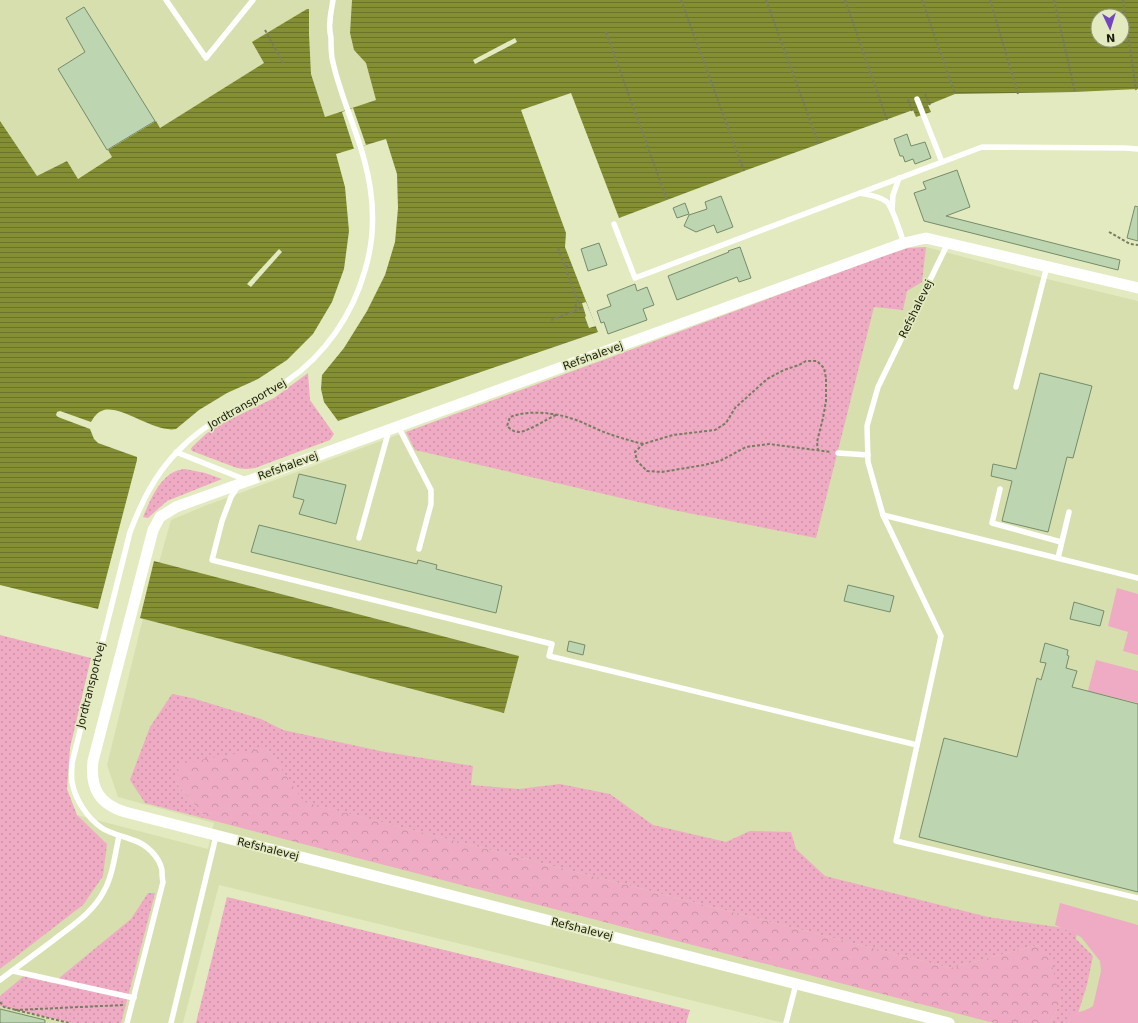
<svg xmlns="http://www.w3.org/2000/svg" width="1138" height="1023" font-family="'DejaVu Sans',sans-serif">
  <defs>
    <pattern id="grass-dots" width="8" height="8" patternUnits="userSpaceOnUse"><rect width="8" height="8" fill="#eeabc3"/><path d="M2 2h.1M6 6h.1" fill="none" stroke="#cc93a6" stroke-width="1.8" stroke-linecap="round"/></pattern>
    <pattern id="forest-crowns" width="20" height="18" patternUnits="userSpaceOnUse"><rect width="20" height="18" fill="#eeabc3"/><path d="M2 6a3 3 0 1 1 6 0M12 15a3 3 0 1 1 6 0" fill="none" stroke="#cc93a6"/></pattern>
    <pattern id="water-rules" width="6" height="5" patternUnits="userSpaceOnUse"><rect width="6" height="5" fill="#848f33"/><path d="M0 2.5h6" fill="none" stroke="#6b742a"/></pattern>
  </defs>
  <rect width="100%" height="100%" fill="#e3eac0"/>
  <g fill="#d7dfae">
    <polygon points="0,0 352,0 350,33 354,50 366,63 376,100 325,117 311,74 309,34 309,9 265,63 160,128 155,121 108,150 112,157 78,179 67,161 37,177 0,121"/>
    <polygon points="926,247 1043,278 1138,301 1138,1023 784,1023 219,885 183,1023 0,1023 0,969 83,905 107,844 77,815 208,849 214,823 118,797 107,765 141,626 171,520 207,505 329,460 908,248"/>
  </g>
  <g fill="url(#grass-dots)">
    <polygon points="926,247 922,282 907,291 903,310 874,307 816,538 673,510 415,450 406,432 606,359 886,255 908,248"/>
    <polygon points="308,373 310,400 334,434 330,440 255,468 246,469 237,468 192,451 191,449 192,447 207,433 225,422 274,398"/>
    <path d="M185,469L205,473L222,479L167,501L148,518L143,517C150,501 159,478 176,471C179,470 182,469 185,469Z"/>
    <polygon points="0,635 91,658 70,748 67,789 77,815 107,844 103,876 83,905 0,969"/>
    <polygon points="172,694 192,698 261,719 283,730 385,752 473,766 471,785 519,789 560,784 610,794 653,825 726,842 750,831 791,832 796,849 825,876 988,917 1077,930 1076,939 1093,956 1087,985 1075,1023 1050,1023 1061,1002 1038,945 950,968 303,802 267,748 176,783 207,819 145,803 130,780 150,727"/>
    <polygon points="148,893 155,893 121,1023 72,1023 0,1006 0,996 24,976 53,983 131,919"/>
    <polygon points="227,897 690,1010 686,1023 196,1023"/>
  </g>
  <polygon fill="url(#forest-crowns)" points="267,748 304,802 950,968 1038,945 1050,957 1061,1002 1050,1023 994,1023 207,819 176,783 179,764"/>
  <g fill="#eeabc3">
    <polygon points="1117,588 1138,594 1138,655 1123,651 1128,632 1108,626"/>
    <polygon points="1096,660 1138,671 1138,703 1088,691"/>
    <path d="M1060,903L1138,925V1023H1067L1070,1012C1077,1014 1087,1010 1093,1006L1101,971L1100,961L1081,937L1055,925Z"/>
  </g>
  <g fill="url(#water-rules)" fill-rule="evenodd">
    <path d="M352,0H1138V89L1075,92L955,94L928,105L931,112L916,117L913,110L744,171L619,218L571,93L521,110L566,233L565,247L598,332L338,421L324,402L321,389L322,375L344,348L367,311L385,275L395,242L398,208L397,174L386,139L336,154L345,187L349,231L344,269L332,302L313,334L287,360L258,379L227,393L199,410L176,429C155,433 123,406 104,410C97,412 94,417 91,422L60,411L57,412L56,415L58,417L90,429L94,439L98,443L137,457V460L98,609L0,585V121L37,176L67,161L78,179L112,157L108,150L156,121L160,128L264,63L252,42L307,9H309V34L311,74L325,117L376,100L366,63L354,50L350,33ZM1098,16H1122V40H1098Z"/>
    <polygon points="154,561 519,656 504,713 140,618"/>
  </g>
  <g fill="#e3eac0">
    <polygon points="515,38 517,42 475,64 473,60"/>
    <polygon points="353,108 366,145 354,149 342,112"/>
    <polygon points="279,249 282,252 251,287 247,284"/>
    <polygon points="586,302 596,326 589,328 585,317 586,316 582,303"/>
  </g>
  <g fill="#bdd5b1" stroke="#758c6a">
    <polygon points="84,7 155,121 107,150 58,69 85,52 66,18"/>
    <polygon points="907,134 911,146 925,142 931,158 915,164 913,159 905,162 903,156 900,156 894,139"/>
    <polygon points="957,170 970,207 946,216 1120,260 1118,270 924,221 914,193 926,189 923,182"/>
    <polygon points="721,196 733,227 717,233 714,225 696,232 684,226 689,215 707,209 705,202"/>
    <polygon points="685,203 689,214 677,218 673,208"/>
    <polygon points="1135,206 1138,207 1138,241 1127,238"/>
    <polygon points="599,243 607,265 588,271 581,249"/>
    <polygon points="740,247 751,278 739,282 737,277 677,300 668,276 729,252 728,251"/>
    <polygon points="635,284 637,291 647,287 654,305 643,309 647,320 608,334 604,322 601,323 597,311 611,306 607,295"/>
    <polygon points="1040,373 1092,386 1073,458 1067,457 1048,532 1002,521 1012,481 991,476 993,464 1016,469"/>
    <polygon points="299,474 346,485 336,524 299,514 304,500 293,497"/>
    <polygon points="259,525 417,564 418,560 437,565 436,569 502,586 496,613 251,552"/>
    <polygon points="848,585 894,596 890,612 844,601"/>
    <polygon points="1074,602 1104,611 1100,626 1070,619"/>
    <polygon points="569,641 585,645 583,655 567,651"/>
    <polygon points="1045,643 1068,650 1067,655 1069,656 1066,668 1077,671 1072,687 1138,704 1138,892 919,837 944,738 1017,757 1037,678 1041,680 1046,663 1040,662"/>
    <polygon points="0,1009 45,1020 45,1023 0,1023"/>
  </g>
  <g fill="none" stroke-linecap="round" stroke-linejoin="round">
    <g stroke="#787d61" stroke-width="2" stroke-dasharray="3 2" stroke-linecap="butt">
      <polyline points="681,0 744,171"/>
      <polyline points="766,0 819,145"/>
      <polyline points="845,0 887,120"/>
      <polyline points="922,0 955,94"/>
      <polyline points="990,0 1018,94"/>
      <polyline points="1054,0 1075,92"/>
      <polyline points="1123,0 1136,90"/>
      <polyline points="265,30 283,63"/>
      <polyline points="606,32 667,200"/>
      <polyline points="925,94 930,105"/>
      <polyline points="908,99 912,111"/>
      <polyline points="1109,232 1130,244 1138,245"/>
      <polyline points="558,248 566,269"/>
      <polyline points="565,267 571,264"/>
      <polyline points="567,272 578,302 575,307 576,311"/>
      <polyline points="551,320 583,308"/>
      <path d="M556,415C547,419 527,432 519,432C514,432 510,429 507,426L510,417C531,409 558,413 579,421C586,424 592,427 599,430C613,436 628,440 643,444"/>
      <polyline points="818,451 817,442 823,418 826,401 826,378 824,368 817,361 806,361 799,365 784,370 767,379 735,408 726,423 715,430 673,435 643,444 635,452 637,461 647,471 662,472 704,465 720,461 746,447 769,444 831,452"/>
      <polyline points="0,1002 4,1007 69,1023"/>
      <polyline points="15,1010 124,1005"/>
    </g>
    <g stroke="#fff" stroke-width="5.5">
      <polyline points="166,0 206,58 253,0"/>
      <polyline points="917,99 942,162"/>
      <path d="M860,193C869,195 880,196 887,202C894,210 900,233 904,243"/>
      <polyline points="892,210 893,195 899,178"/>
      <polyline points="614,224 635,278 982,147 1125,148 1138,149"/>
      <polyline points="948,243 878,387 867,426 868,462 883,515 941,636 896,841 1138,898"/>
      <polyline points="1016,387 1047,266"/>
      <polyline points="398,426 431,490 431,504 419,549"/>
      <polyline points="176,452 246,480"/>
      <polyline points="838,453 868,455"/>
      <polyline points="238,486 231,497 222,521 212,560 552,644 549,656 917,745"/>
      <polyline points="1000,489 992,523 1061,542"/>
      <polyline points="883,515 1138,578"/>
      <polyline points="359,538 389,430"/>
      <polyline points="1058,558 1069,512"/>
      <polyline points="13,971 134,998"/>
      <path d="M0,980C17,967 34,955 51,942C70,927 93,913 104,891C113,875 115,854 119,836"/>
      <path d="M127,1023L163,882C162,878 162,874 162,870C159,856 146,844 133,840C123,836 111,834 102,828C87,818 75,799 72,782C71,776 72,769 72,763L130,532C142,501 155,474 179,450C193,435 211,423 228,413C247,402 269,394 287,381C325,355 353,314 365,270C376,234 374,195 364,159C355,125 339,93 332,58C331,51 331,45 331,38C330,33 329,27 330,22C330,15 332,7 333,0"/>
      <polyline points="171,1023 216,836"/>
      <polyline points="786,1023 796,984"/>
    </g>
    <path stroke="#fff" stroke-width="11" d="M949,1023L125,812C99,804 90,788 93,761L153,530L160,517L176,507L904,243L926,238L1138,288"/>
  </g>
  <g text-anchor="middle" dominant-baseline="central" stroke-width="3.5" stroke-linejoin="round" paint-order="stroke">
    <g font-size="11" fill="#191b0c" stroke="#e3eac0">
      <text transform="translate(916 309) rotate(-64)">Refshalevej</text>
      <text transform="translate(593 356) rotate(-20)">Refshalevej</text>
      <text transform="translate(247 404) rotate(-30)">Jordtransportvej</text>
      <text transform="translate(288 466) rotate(-20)">Refshalevej</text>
      <text transform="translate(91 685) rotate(-76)">Jordtransportvej</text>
      <text transform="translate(268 849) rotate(14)">Refshalevej</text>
      <text transform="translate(582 929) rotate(14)">Refshalevej</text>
    </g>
  </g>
  <g transform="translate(1110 28) rotate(176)"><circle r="19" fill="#e3eac0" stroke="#929778"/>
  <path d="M0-3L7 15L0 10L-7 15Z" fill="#7146be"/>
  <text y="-6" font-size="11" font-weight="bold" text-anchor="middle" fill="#191b0c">N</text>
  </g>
</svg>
